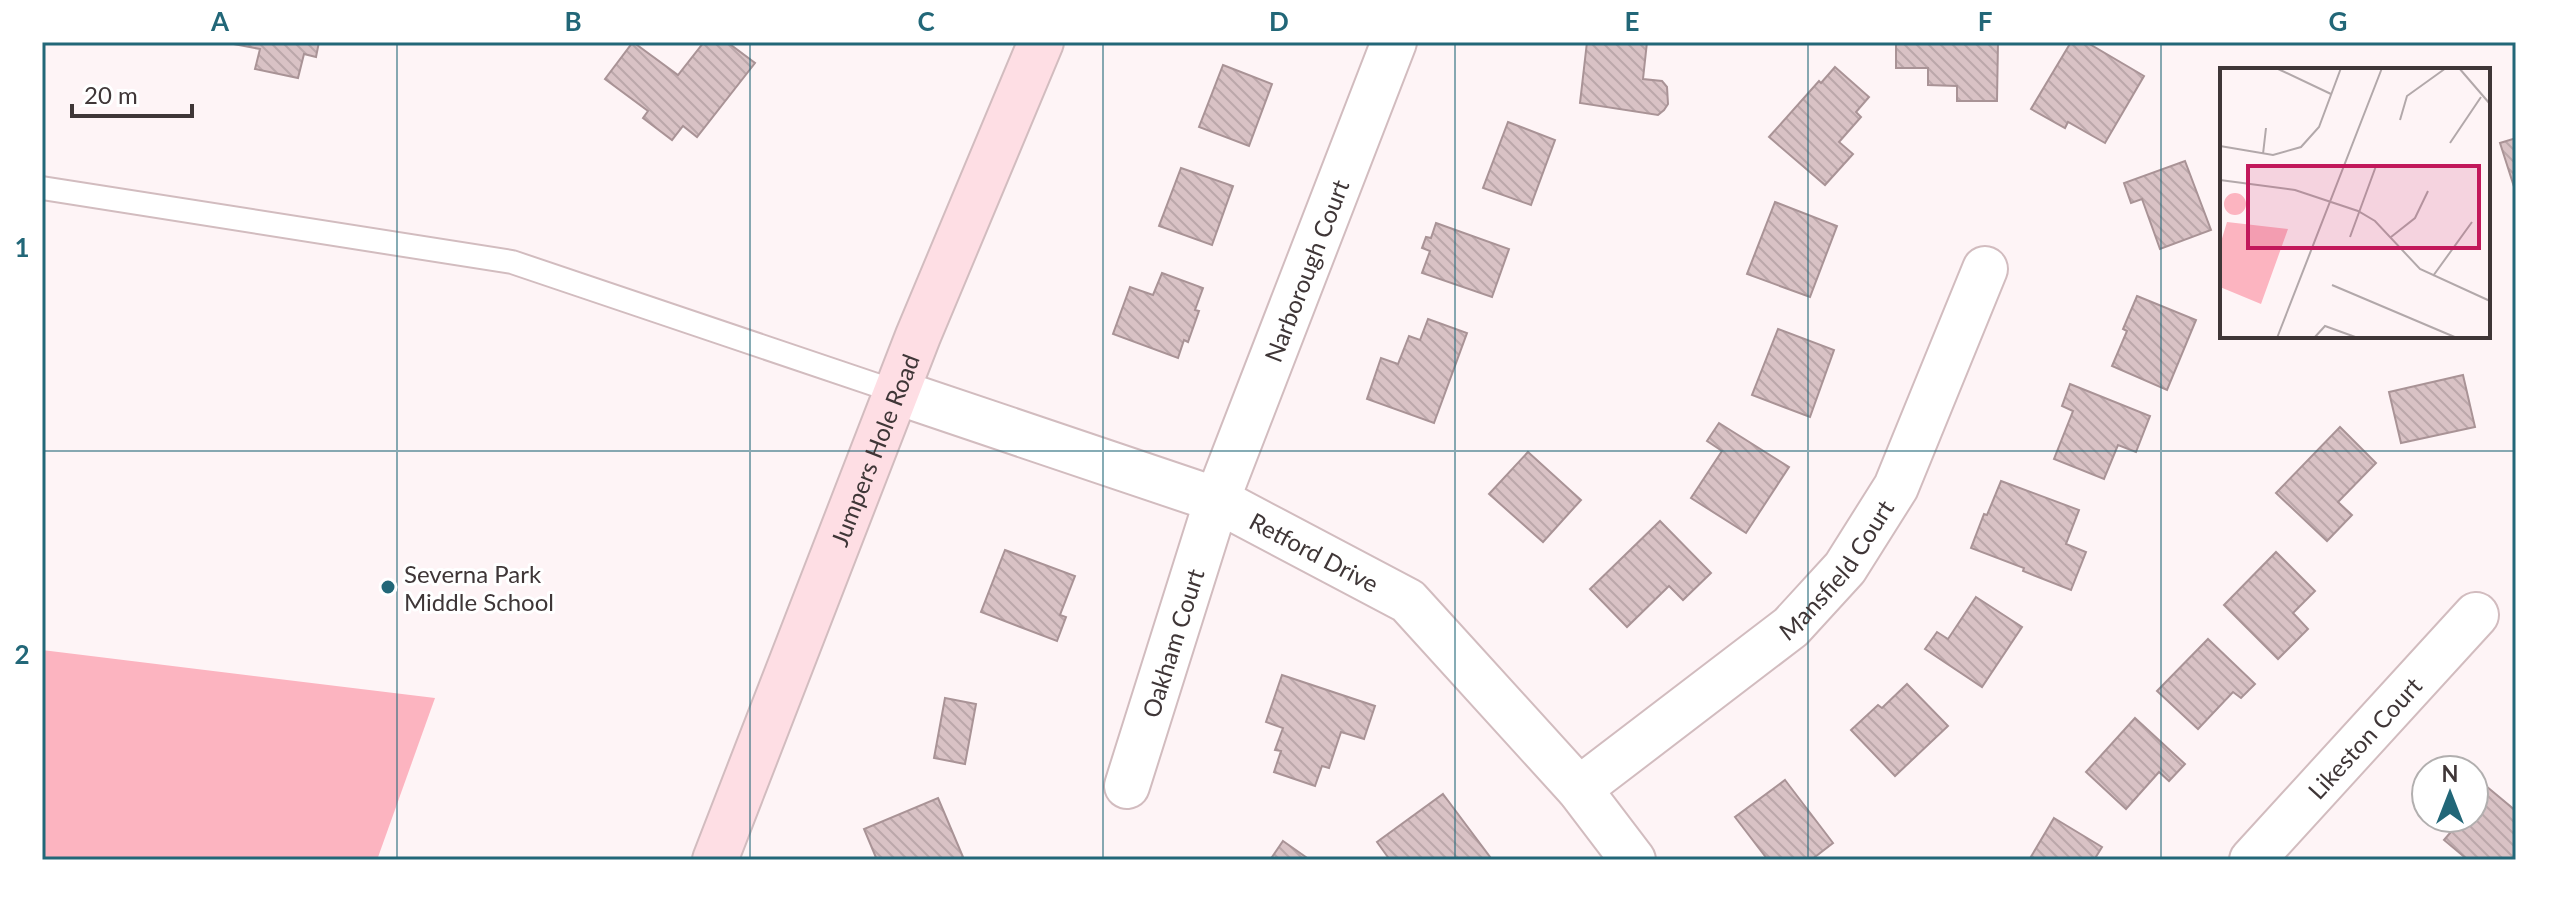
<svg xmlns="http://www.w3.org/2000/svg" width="2558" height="902" font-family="Lato,sans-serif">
  <defs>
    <pattern id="building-back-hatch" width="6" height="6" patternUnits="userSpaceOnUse" patternTransform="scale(2)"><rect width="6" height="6" fill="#d9c2c5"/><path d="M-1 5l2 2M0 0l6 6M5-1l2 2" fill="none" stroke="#bba7aa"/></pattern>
  </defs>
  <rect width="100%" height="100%" fill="#fef4f6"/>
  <polygon fill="#fcb4c0" points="42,650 435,698 377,860 42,860"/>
  <g fill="url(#building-back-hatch)" stroke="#a99396" stroke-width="2">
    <polygon points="223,42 319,42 316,57 304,54 298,78 255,69 260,49"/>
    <polygon points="633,42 678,75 704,42 727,42 755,63 697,137 683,126 672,140 643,118 648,111 605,79"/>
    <polygon points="1587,42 1647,42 1643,79 1662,81 1667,87 1668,104 1664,110 1658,115 1580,103"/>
    <polygon points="1896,42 1998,42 1997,101 1957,101 1957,86 1928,85 1928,68 1896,68"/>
    <polygon points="2071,42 2086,42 2144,76 2105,143 2068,122 2065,128 2031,109"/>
    <polygon points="1223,65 1272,84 1249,146 1199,127"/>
    <polygon points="1835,67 1869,97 1856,112 1861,117 1839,142 1853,154 1825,185 1769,137 1819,81 1821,83"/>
    <polygon points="1508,122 1555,140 1531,205 1483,188"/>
    <polygon points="2516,138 2516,193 2500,143"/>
    <polygon points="2185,161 2211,230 2160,249 2142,199 2131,203 2124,183"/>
    <polygon points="1181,168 1233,186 1212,245 1159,226"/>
    <polygon points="1775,202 1837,226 1810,297 1747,274"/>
    <polygon points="1436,223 1509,249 1492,297 1422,273 1430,251 1422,248 1426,237 1431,238"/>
    <polygon points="1162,273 1203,288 1195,310 1199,311 1188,342 1184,340 1178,358 1113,334 1130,287 1153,295"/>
    <polygon points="2137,296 2196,320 2167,390 2112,366 2127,331 2123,329"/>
    <polygon points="1428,319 1467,333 1434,423 1367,399 1381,358 1398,364 1409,336 1420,340"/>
    <polygon points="1778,329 1834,350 1810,417 1752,395"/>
    <polygon points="2463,375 2475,427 2401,443 2389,392"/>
    <polygon points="2070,384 2150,416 2136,452 2118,445 2104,479 2054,459 2073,411 2062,406"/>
    <polygon points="1719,423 1789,467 1746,533 1691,498 1722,451 1707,441"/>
    <polygon points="2340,427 2376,463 2338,502 2352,515 2327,541 2276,493"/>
    <polygon points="1528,452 1581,500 1543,542 1489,494"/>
    <polygon points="2001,481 2079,510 2066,544 2086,552 2071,590 2023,571 2024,568 1971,548 1984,514 1987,515"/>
    <polygon points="1660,521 1711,573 1683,600 1669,586 1627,627 1590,589"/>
    <polygon points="1005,550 1075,576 1060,615 1066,617 1057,641 981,612"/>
    <polygon points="2276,552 2315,591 2293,613 2308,629 2278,659 2224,605"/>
    <polygon points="1976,597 2022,627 1982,687 1925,649 1937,632 1948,639"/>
    <polygon points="2208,639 2255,684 2241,698 2233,692 2198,729 2157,691"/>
    <polygon points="1282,675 1375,706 1364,739 1341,732 1329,768 1322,766 1315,786 1274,772 1281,751 1275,750 1283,728 1266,722"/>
    <polygon points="1907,684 1948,726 1895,776 1851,730 1878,705 1882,708"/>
    <polygon points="945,698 976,704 965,764 934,758"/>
    <polygon points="2135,718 2185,764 2169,781 2159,772 2126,809 2086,772"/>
    <polygon points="1785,780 1833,843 1811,860 1768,860 1735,817"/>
    <polygon points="2480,781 2516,811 2516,860 2468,860 2444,840 2463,818 2474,818 2474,788"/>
    <polygon points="1443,794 1490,857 1487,860 1390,860 1377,842"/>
    <polygon points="938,798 963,857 956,860 877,860 864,829"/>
    <polygon points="2054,818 2102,847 2094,860 2029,860"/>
    <polygon points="1283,841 1310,860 1270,860"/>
  </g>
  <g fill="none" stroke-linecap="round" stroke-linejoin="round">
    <defs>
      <polyline id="service" points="42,188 512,262 897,392"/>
      <g id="minor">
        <path id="s1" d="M897,392L1217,500L1408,601L1579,789L1633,860"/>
        <path id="s2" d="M1127,786L1217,500L1394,42"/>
        <path id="s3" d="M1579,789L1791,627L1845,568L1896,487L1985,269"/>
        <path id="s4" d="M2252,860L2476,615"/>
      </g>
      <g id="secondary">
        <path id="s5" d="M715,860L918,336L1041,42"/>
      </g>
    </defs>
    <use href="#service" stroke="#d2bcbf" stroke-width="26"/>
    <use href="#minor" stroke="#d2bcbf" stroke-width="48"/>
    <use href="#secondary" stroke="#d2bcbf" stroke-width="48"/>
    <use href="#service" stroke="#fff" stroke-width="22"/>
    <use href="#minor" stroke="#fff" stroke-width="44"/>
    <use href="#secondary" stroke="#fedee4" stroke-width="44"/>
  </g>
  <path fill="none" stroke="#226778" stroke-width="2" stroke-opacity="0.55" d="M397,42V860M750,42V860M1103,42V860M1455,42V860M1808,42V860M2161,42V860M42,451H2516"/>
  <circle fill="#226778" stroke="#fff" stroke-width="3" cx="388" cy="587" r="8"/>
  <g text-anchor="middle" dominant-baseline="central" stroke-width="6" stroke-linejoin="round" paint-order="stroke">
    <g font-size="24" fill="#3f3637" stroke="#fff">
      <text stroke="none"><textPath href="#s2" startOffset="546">Narborough Court</textPath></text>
      <text stroke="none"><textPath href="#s5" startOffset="440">Jumpers Hole Road</textPath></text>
      <text stroke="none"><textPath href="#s1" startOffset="448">Retford Drive</textPath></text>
      <text stroke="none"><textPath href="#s3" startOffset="340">Mansfield Court</textPath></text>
      <text stroke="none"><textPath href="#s2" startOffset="150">Oakham Court</textPath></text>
      <text stroke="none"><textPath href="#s4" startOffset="166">Likeston Court</textPath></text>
    </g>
    <g font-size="24" fill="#3f3637" stroke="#fff" text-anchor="start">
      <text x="404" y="573">Severna Park<tspan x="404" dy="28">Middle School</tspan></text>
    </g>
  </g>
  <g transform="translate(2220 68)">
    <rect width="270" height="270" fill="#fef4f6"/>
    <path d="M4 136a11 11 0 1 1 22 0a11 11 0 1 1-22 0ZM7,154L68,161L41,236L0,219V177Z" fill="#fcb4c0"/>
    <path fill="none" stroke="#b2a8aa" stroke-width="2" d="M56,0L111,26M239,0L270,36M180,52L187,28L226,0M230,75L261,29M0,78L53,87L81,79L99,59L121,0M43,86L46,60M0,112L75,122L138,143L155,153L200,201L270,233M130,169L156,98M171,169L195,150L208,123M213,208L252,154M112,217L237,270M57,270L162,0M94,270L105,258L138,270"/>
    <path fill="#c2185b" fill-opacity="0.15" stroke="#c2185b" stroke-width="4" d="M28,98H259V180H28Z"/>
    <rect width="270" height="270" fill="none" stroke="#3f3637" stroke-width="4"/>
  </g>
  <rect width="2558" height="902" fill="none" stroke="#ffffff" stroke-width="88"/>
  <g transform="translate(2450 794)"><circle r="38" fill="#ffffff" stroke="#b2afaf" stroke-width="2"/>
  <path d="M0-6L14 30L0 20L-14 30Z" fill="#226778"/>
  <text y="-12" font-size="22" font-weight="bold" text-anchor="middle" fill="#3f3637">N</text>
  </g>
  <path d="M72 104v12h120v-12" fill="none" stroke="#3f3637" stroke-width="4"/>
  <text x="84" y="104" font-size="24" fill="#3f3637" stroke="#ffffff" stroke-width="6" paint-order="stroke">20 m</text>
  <rect x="44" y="44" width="2470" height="814" fill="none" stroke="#226778" stroke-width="3"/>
  <g font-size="26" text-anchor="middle" font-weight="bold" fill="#226778">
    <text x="220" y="31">A</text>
    <text x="573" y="31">B</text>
    <text x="926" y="31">C</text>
    <text x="1279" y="31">D</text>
    <text x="1632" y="31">E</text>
    <text x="1985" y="31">F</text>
    <text x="2338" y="31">G</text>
    <text x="22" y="257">1</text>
    <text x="22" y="664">2</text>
  </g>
</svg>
